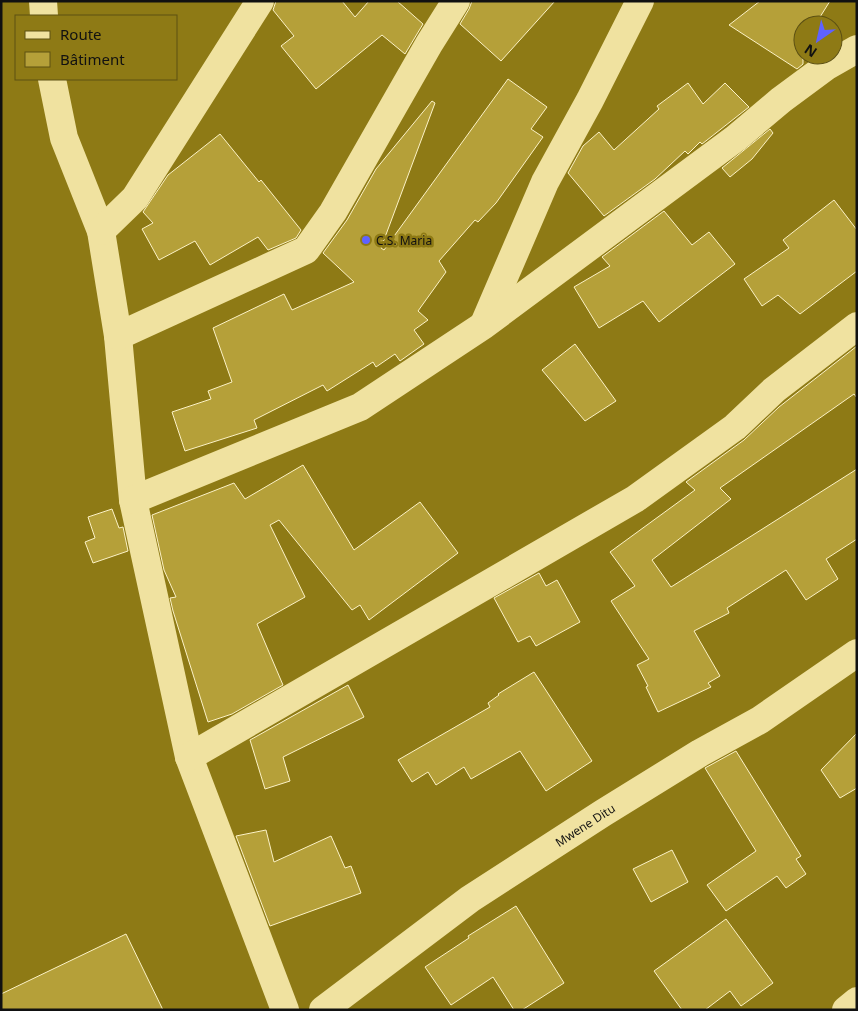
<svg xmlns="http://www.w3.org/2000/svg" width="858" height="1011" font-family="'Noto Sans',sans-serif">
  <rect width="100%" height="100%" fill="#8e7a15"/>
  <g fill="#b5a039" stroke="#fcf2c6">
    <polygon points="276,1 342,1 355,17 369,1 397,1 423,24 405,54 382,35 316,89 281,46 294,36 273,10"/>
    <polygon points="472,1 555,1 501,61 460,24 469,9"/>
    <polygon points="760,1 830,1 815,25 803,25 803,64 797,69 729,25"/>
    <polygon points="508,79 547,107 531,129 543,137 496,203 478,222 475,220 439,261 446,272 418,311 428,320 414,330 424,344 400,361 395,354 376,367 373,362 327,391 323,385 254,420 257,428 185,451 172,412 211,399 208,391 232,382 213,328 284,294 292,310 354,282 323,253 347,220 376,169 432,101 435,103 381,248 384,250"/>
    <polygon points="688,83 703,104 725,83 749,107 702,144 700,142 688,154 685,151 655,179 604,216 568,173 583,146 599,132 614,150 659,109 657,106"/>
    <polygon points="770,129 773,133 752,159 730,177 722,168"/>
    <polygon points="220,134 259,182 261,180 301,230 296,238 268,250 258,237 210,265 195,241 159,260 142,229 153,223 143,212 168,175"/>
    <polygon points="834,200 857,230 857,271 800,314 778,295 762,306 744,279 789,248 783,240"/>
    <polygon points="664,211 692,245 709,232 735,264 659,322 643,301 599,328 574,287 610,266 602,257"/>
    <polygon points="575,344 616,401 585,421 542,370"/>
    <polygon points="857,346 857,398 854,394 720,488 731,499 652,560 671,587 857,469 857,539 826,559 838,579 806,600 786,570 727,608 729,613 694,631 720,676 708,683 711,687 658,712 646,687 648,686 637,665 649,659 611,601 635,586 610,552 695,490 686,482 744,440 779,407"/>
    <polygon points="303,465 354,550 420,502 458,553 369,620 360,605 352,610 279,520 270,525 305,597 257,624 283,685 232,714 208,722 173,611 170,598 176,597 164,570 152,515 234,483 245,499"/>
    <polygon points="112,509 119,528 123,527 128,551 93,563 85,542 95,538 88,517"/>
    <polygon points="539,573 546,586 557,580 580,622 536,646 530,636 518,642 494,598"/>
    <polygon points="534,672 592,761 546,791 520,751 471,779 464,767 436,785 428,772 412,782 398,760 490,707 488,703 499,695 498,694"/>
    <polygon points="348,685 364,717 283,757 290,781 265,789 250,740"/>
    <polygon points="857,733 857,788 840,798 821,770"/>
    <polygon points="736,751 801,856 796,859 806,874 786,888 777,876 726,911 707,885 756,851 705,768"/>
    <polygon points="266,830 274,862 331,836 345,868 351,866 361,893 270,926 236,836"/>
    <polygon points="672,850 688,882 651,902 633,869"/>
    <polygon points="516,906 564,983 522,1010 514,1010 493,977 451,1005 425,967 469,938 468,936"/>
    <polygon points="726,919 773,983 741,1006 730,991 705,1010 682,1010 654,971"/>
    <polygon points="126,934 163,1010 1,1010 1,994"/>
  </g>
  <g fill="none" stroke-linecap="round" stroke-linejoin="round">
    <g stroke="#f0e2a0" stroke-width="28">
      <polyline points="43,1 44,16"/>
      <polyline points="52,79 64,138 101,231 118,336 133,500 189,757 285,1010"/>
      <polyline points="101,231 135,198 260,1"/>
      <polyline points="484,324 545,182 590,100 640,1"/>
      <polyline points="118,336 306,250 333,212 429,44 456,1"/>
      <polyline points="133,500 360,407 484,325 736,138 781,100 827,66 857,49"/>
      <polyline points="189,757 635,499 735,427 774,390 857,326"/>
      <path id="s1" d="M323,1010L470,899L603,813L700,753L760,720L857,653"/>
      <polyline points="846,1010 857,1001"/>
    </g>
  </g>
  <circle fill="#5f62ff" stroke="#8e7a15" stroke-width="2" cx="366" cy="240" r="5"/>
  <g text-anchor="middle" dominant-baseline="central" stroke-width="5" stroke-linejoin="round" paint-order="stroke">
    <g font-size="12" fill="#111" stroke="#8e7a15" text-anchor="start">
      <text x="376" y="240">C.S. Maria</text>
    </g>
    <g font-size="12" fill="#111" stroke="#8e7a15">
      <text stroke="none"><textPath href="#s1" startOffset="321">Mwene Ditu</textPath></text>
    </g>
  </g>
  <rect width="858" height="1011" fill="none" stroke="#111111" stroke-width="5"/>
  <rect x="15" y="15" width="162" height="65" fill="#8e7a15" stroke="#5c5013"/>
  <rect x="25" y="31" width="25" height="8" fill="#f0e2a0" stroke="#5c5013"/>
  <text x="60" y="40" font-size="15" fill="#111111">Route</text>
  <rect x="25" y="52" width="25" height="15" fill="#b5a039" stroke="#5c5013"/>
  <text x="60" y="65" font-size="15" fill="#111111">Bâtiment</text>
  <g transform="translate(818 40) rotate(214)"><circle r="24" fill="#8e7a15" stroke="#5c5013"/>
  <path d="M0-4L9 19L0 12L-9 19Z" fill="#5f62ff"/>
  <text y="-8" font-size="14" font-weight="bold" text-anchor="middle" fill="#111111">N</text>
  </g>
</svg>
